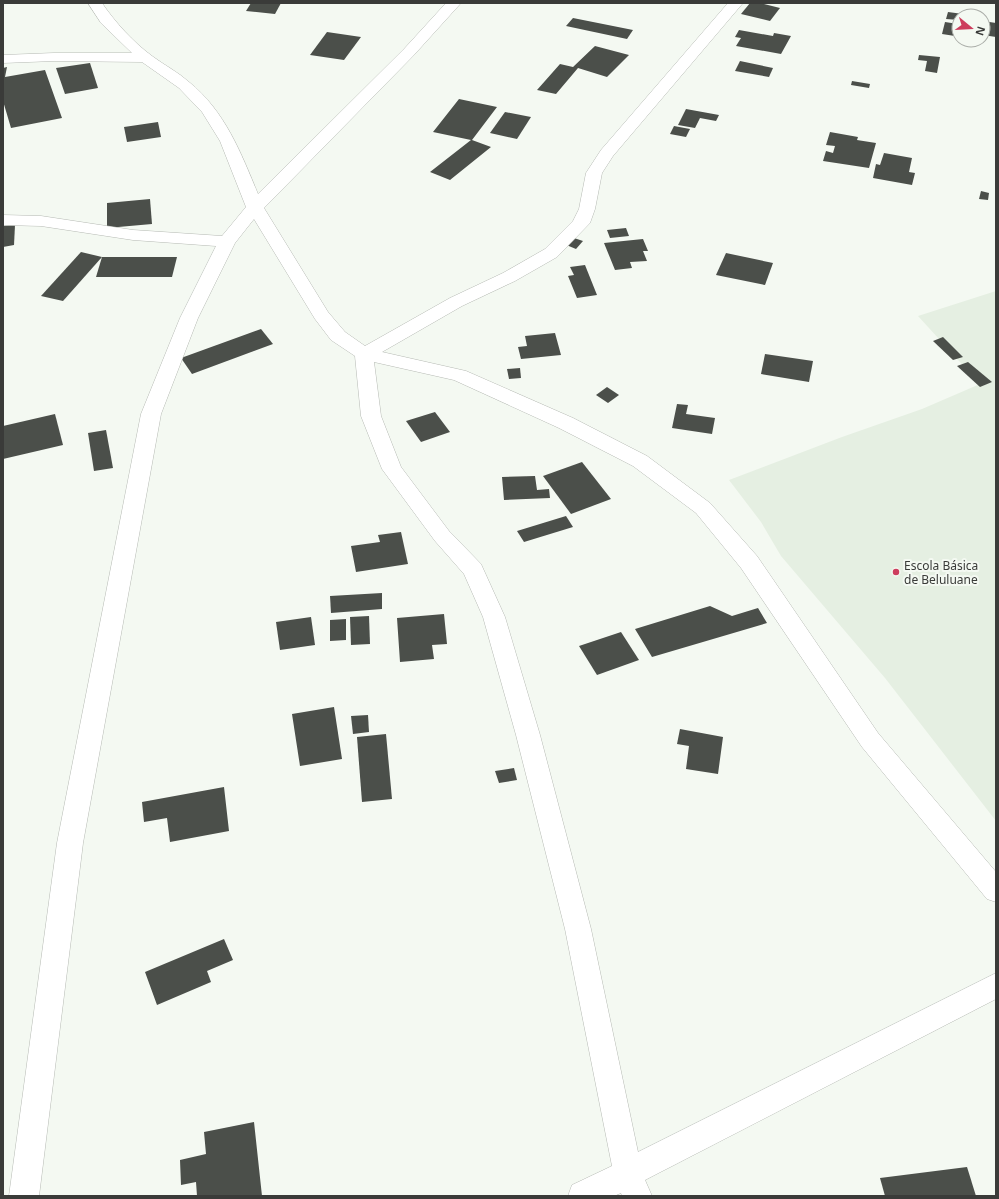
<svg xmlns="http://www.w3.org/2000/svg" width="999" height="1199" font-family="'Noto Sans',sans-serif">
  <rect width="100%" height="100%" fill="#f4f9f2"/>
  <polygon fill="#e5efe2" points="996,291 996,821 885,678 781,556 761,522 729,480 842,437 922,409 980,384 918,316"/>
  <g fill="#4b4f4a">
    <polygon points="251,3 281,3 275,14 246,11"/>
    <polygon points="750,3 760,3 780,8 770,21 741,14"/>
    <polygon points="948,12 963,14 963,16 959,16 959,20 946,19"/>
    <polygon points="573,18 633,30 627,39 566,26"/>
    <polygon points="983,21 996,23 996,37 983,35"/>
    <polygon points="945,22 958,24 955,36 942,34"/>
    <polygon points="739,30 773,36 774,33 791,36 781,54 736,46 741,38 735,37"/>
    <polygon points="327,32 361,37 344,60 310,55"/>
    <polygon points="595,46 629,55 607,77 578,68 556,94 537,90 560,64 573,67"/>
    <polygon points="919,55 940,57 937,73 925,71 927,61 918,60"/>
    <polygon points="740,61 773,68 769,77 735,71"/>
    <polygon points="90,63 98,88 65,94 56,68"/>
    <polygon points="7,67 5,77 45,70 62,118 11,128 3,101 3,68"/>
    <polygon points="852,81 870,84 869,88 851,85"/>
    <polygon points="459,99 497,107 472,140 491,147 450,180 430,172 471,140 433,132"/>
    <polygon points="686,109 719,115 716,121 700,118 695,128 678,125"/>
    <polygon points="505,112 531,117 517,139 490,133"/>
    <polygon points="158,122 161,137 127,142 124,127"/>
    <polygon points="674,126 690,129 686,137 670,134"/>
    <polygon points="830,132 858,137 857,140 876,143 869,168 823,161 826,151 833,153 835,146 826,145"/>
    <polygon points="884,153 912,158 909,172 915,173 912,185 873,178 876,164 880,165"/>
    <polygon points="981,191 989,193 988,200 979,199"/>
    <polygon points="150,199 152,224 107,228 107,203"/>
    <polygon points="15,225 14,245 3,247 3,226"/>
    <polygon points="626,228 629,236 610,238 607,230"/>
    <polygon points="571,237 583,241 576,249 564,244"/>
    <polygon points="643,239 648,251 643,251 647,261 630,262 632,268 615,270 604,243"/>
    <polygon points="81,252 102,257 63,301 41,296"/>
    <polygon points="726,253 773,263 765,285 716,275"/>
    <polygon points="102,257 177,257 172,277 96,277"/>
    <polygon points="585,265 597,295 577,298 568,276 574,275 570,267"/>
    <polygon points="261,329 273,344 192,374 181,358"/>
    <polygon points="555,333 561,355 521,359 518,347 527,346 525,336"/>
    <polygon points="943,337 963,357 953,360 933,341"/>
    <polygon points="765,354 813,361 809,382 761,374"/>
    <polygon points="968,362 992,382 980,387 957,366"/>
    <polygon points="520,368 521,378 509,379 507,369"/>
    <polygon points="607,387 619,395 608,403 596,395"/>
    <polygon points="677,404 688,405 686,414 715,418 712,434 672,428"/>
    <polygon points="435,412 450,432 421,442 406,421"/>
    <polygon points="55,414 63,445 3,459 3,426"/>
    <polygon points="106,430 113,468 94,471 88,433"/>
    <polygon points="582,462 611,499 571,514 543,476"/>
    <polygon points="535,476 537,490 549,489 550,498 504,500 502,477"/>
    <polygon points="566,516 573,527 524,542 517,531"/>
    <polygon points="401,532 408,564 356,572 351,546 380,542 378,535"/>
    <polygon points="382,593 382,609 331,613 330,596"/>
    <polygon points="710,606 732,616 758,608 767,623 652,657 635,629"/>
    <polygon points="444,614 447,644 432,645 434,659 400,662 397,618"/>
    <polygon points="369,616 370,644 351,645 350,617"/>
    <polygon points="311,617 315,645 280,650 276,622"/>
    <polygon points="346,619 346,640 330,641 330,620"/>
    <polygon points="621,632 639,660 597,675 579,646"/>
    <polygon points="334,707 342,759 300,766 292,714"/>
    <polygon points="368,715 369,732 353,734 351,716"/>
    <polygon points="680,729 723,737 718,774 686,769 689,746 677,744"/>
    <polygon points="386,734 392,799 362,802 357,737"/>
    <polygon points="514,768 517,780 499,783 495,771"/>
    <polygon points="224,787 229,831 170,842 167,818 144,822 142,802"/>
    <polygon points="224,939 233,960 207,971 211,982 157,1005 145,972"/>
    <polygon points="254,1122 262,1196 197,1196 196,1182 181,1185 180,1160 206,1154 204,1132"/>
    <polygon points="967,1167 976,1196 885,1196 880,1178"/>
  </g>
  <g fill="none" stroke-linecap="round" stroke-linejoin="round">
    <defs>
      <path id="minor" d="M88,3H102C115,22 133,42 152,56C164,65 178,72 189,82C225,111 241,153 258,194L404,49L446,3H461L414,55L264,208L328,312L345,332L365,346L450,298L503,273L545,249L573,221L579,209L586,173L601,150L728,3H743L613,156L602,173L595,209L590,223L557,257L515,281L462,306L382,352L466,371L573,418L647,456L710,503L757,556L878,733L996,872V902L987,899L862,747L741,568L696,513L633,466L559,428L454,380L374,362L381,416L401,467L449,531L481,564L505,617L540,735L591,929L638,1152L996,973V999L645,1180L652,1196H622L621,1193L614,1196H568L572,1185L612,1166L565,929L516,735L483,617L464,574L435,541L382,469L361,416L355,356L331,340L315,319L254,219L235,243L198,318L161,414L83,843L39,1196H9L57,843L141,414L180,318L216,246L133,240L41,226L3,225V215L41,216L133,230L222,236L246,207L220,141L202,112L179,88L142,62L54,61L3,63V55L54,53H132L101,23Z"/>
    </defs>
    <use href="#minor" stroke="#b6bab4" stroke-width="1"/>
    <use href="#minor" fill="#fff" fill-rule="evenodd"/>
  </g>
  <circle fill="#cd3d5d" stroke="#f4f9f2" stroke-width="1.5" cx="896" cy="572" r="4"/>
  <g text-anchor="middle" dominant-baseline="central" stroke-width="4" stroke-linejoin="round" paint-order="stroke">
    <g font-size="12" fill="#3a3b39" stroke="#f4f9f2" text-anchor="start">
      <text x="904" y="565">Escola Básica<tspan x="904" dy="14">de Beluluane</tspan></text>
    </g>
  </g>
  <rect width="999" height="1199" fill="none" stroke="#3a3b39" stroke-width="8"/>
  <g transform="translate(971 28) rotate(108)"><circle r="19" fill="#f4f9f2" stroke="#aaada8"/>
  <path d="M0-3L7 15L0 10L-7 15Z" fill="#cd3d5d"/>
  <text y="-6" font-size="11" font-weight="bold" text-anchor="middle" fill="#3a3b39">N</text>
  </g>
</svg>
